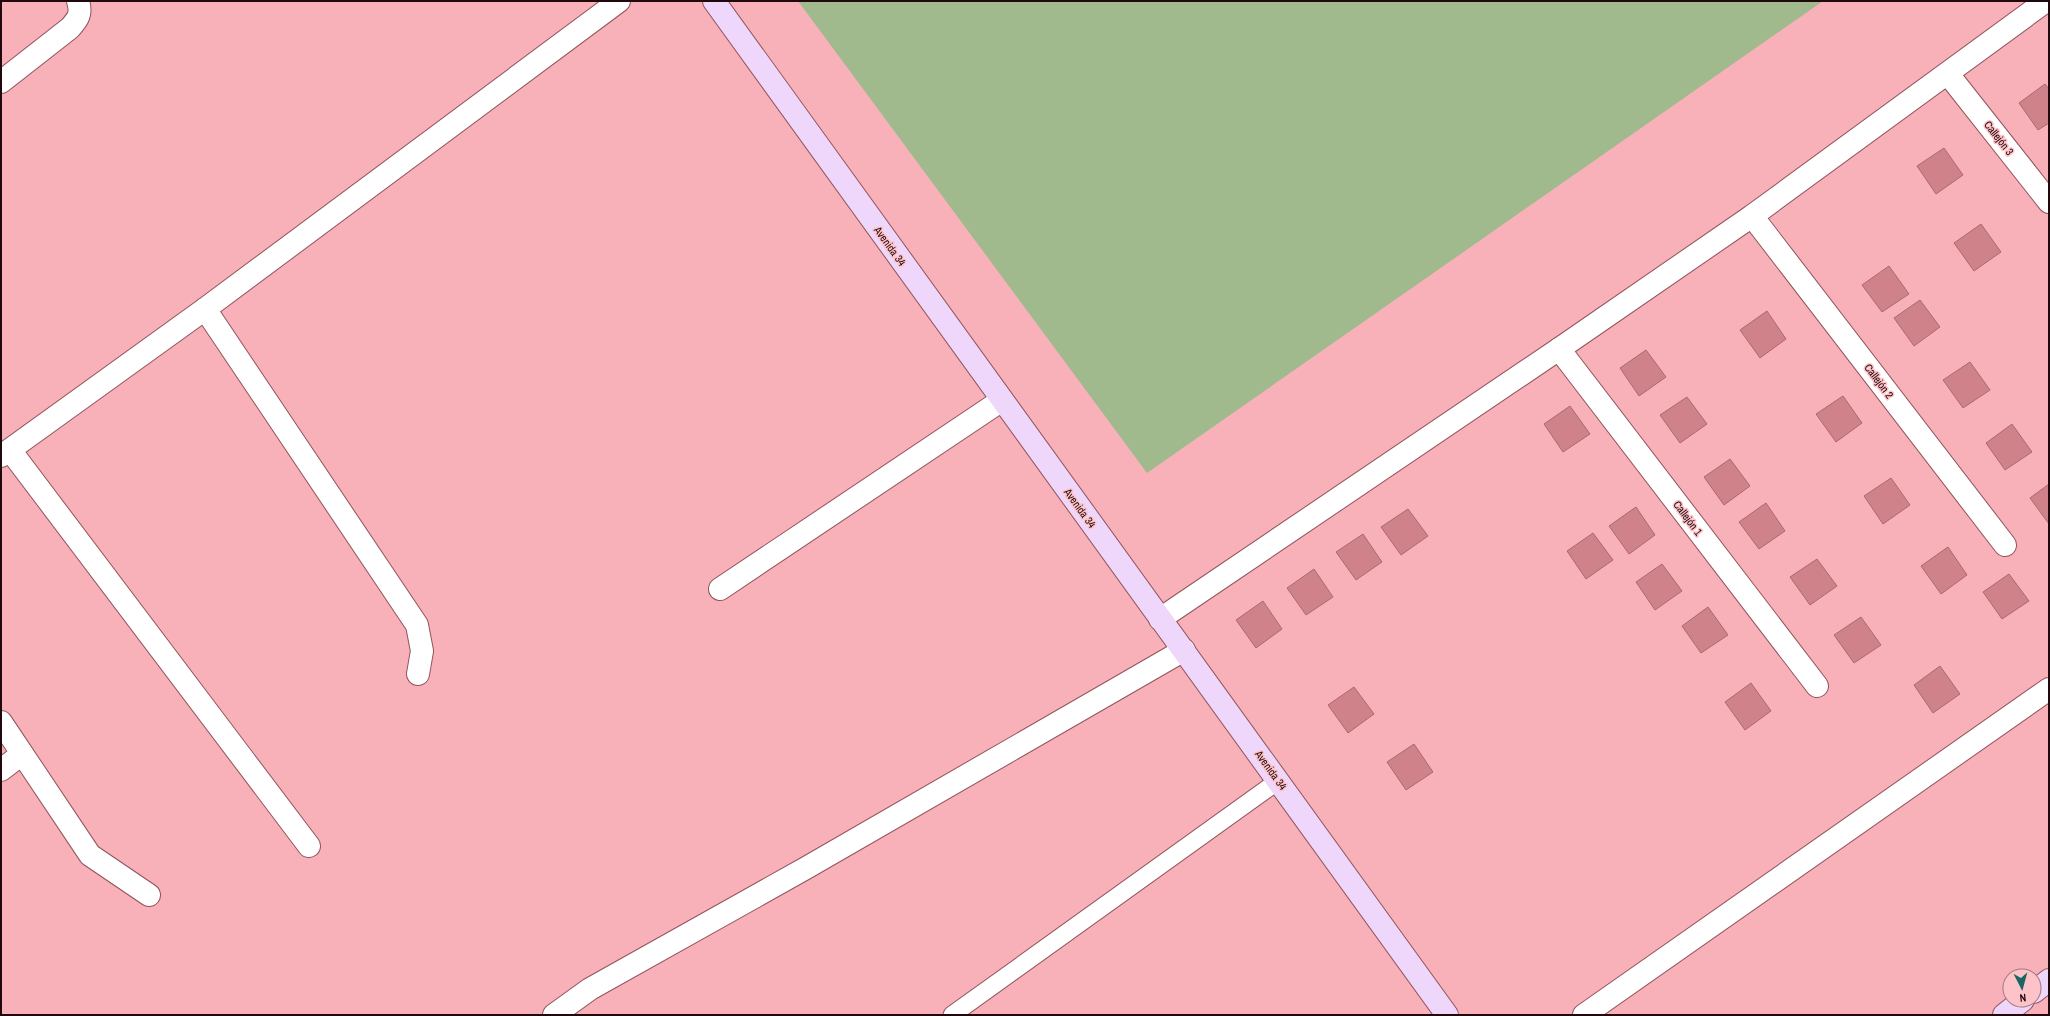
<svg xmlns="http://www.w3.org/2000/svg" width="2050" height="1016" font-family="'Archivo Narrow',sans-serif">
  <rect width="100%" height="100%" fill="#f8b1b8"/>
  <polygon fill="#a0ba8e" points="798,1 1823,1 1147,473"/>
  <g fill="#d0828b" stroke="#aa6970">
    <polygon points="2045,84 2049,89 2049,123 2038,130 2019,103"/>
    <polygon points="1944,148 1963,175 1936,194 1917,166"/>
    <polygon points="1981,224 2001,252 1974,271 1954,243"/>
    <polygon points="1889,266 1909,294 1882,312 1862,285"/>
    <polygon points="1920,300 1940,327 1914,346 1894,318"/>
    <polygon points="1767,311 1786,339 1760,358 1740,330"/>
    <polygon points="1646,350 1666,377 1639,396 1620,368"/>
    <polygon points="1970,362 1990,390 1963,408 1943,380"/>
    <polygon points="1843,396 1862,423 1836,442 1816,414"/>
    <polygon points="1687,397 1707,424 1680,443 1660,415"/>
    <polygon points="1570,406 1590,434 1563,452 1544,424"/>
    <polygon points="2012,424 2032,452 2005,470 1986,443"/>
    <polygon points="1730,459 1750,486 1724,505 1704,477"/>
    <polygon points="1891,478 1910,505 1883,524 1864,496"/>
    <polygon points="2049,484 2049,524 2030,498"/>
    <polygon points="1766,503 1785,531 1759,549 1739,522"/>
    <polygon points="1636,507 1655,535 1629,554 1609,526"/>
    <polygon points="1408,509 1428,536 1401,555 1381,527"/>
    <polygon points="1593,533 1613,560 1586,579 1567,551"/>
    <polygon points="1363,534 1382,562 1356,580 1336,552"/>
    <polygon points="1948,547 1967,575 1941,594 1921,566"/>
    <polygon points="1817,559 1837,586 1810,605 1790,577"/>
    <polygon points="1662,564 1682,591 1655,610 1636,582"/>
    <polygon points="1314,569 1333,597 1306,615 1287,588"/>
    <polygon points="2009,574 2029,601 2002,619 1983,592"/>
    <polygon points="1263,601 1282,629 1256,648 1236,620"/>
    <polygon points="1708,607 1728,635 1701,653 1682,626"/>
    <polygon points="1861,617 1881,645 1854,663 1834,635"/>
    <polygon points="1940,666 1960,694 1933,713 1914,685"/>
    <polygon points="1751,683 1771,711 1745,730 1725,702"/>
    <polygon points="1354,687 1374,714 1348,733 1328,705"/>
    <polygon points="1414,744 1433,772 1406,790 1387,762"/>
  </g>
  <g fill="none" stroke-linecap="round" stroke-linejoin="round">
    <defs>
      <polyline id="lane" points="952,1015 1278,781"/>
      <g id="street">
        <polyline points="1948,74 2049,202"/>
        <path d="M1,82L70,28C78,19 82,14 78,1"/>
        <polyline points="1752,216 2005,545"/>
        <polyline points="205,309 417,625 422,651 418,674"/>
        <polyline points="1559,349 1817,686"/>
        <polyline points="10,450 309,846"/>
        <polyline points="1,456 205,309 619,1"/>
        <polyline points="720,589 1002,400"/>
        <polyline points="1160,619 1559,349 1752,216 2046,1"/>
        <polyline points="1,722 90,855 149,895"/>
        <polyline points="1,770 22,754"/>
        <polyline points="554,1015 590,989 806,868 1184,650"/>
        <polyline points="1584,1015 2049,689"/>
      </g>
      <g id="secondary">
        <polyline points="714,1 1447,1015"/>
        <polyline points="2034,992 2049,980"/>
        <polyline points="2004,1015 2023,1000"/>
      </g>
    </defs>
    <use href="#lane" stroke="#91535b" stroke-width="19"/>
    <use href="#street" stroke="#91535b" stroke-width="24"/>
    <use href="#secondary" stroke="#91535b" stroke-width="24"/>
    <use href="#lane" stroke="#fff" stroke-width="17"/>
    <use href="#street" stroke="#fff" stroke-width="22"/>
    <use href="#secondary" stroke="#eed7fa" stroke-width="22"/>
  </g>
  <g text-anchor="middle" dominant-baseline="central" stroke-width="3" stroke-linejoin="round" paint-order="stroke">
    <g font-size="11" fill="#20080c" stroke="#fdc3c8">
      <text transform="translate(1999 138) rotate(52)">Callejón 3</text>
      <text transform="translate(890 246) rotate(54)">Avenida 34</text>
      <text transform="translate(1879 381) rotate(53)">Callejón 2</text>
      <text transform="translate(1080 508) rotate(54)">Avenida 34</text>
      <text transform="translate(1688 518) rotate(53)">Callejón 1</text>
      <text transform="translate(1271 770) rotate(54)">Avenida 34</text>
    </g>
  </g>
  <rect width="2050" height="1016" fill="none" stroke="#20080c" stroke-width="4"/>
  <g transform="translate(2022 988) rotate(174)"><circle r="19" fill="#fdc3c8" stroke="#a5787d"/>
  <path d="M0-3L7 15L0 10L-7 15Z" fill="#196765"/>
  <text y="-6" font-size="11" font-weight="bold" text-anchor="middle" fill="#20080c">N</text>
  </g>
</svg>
